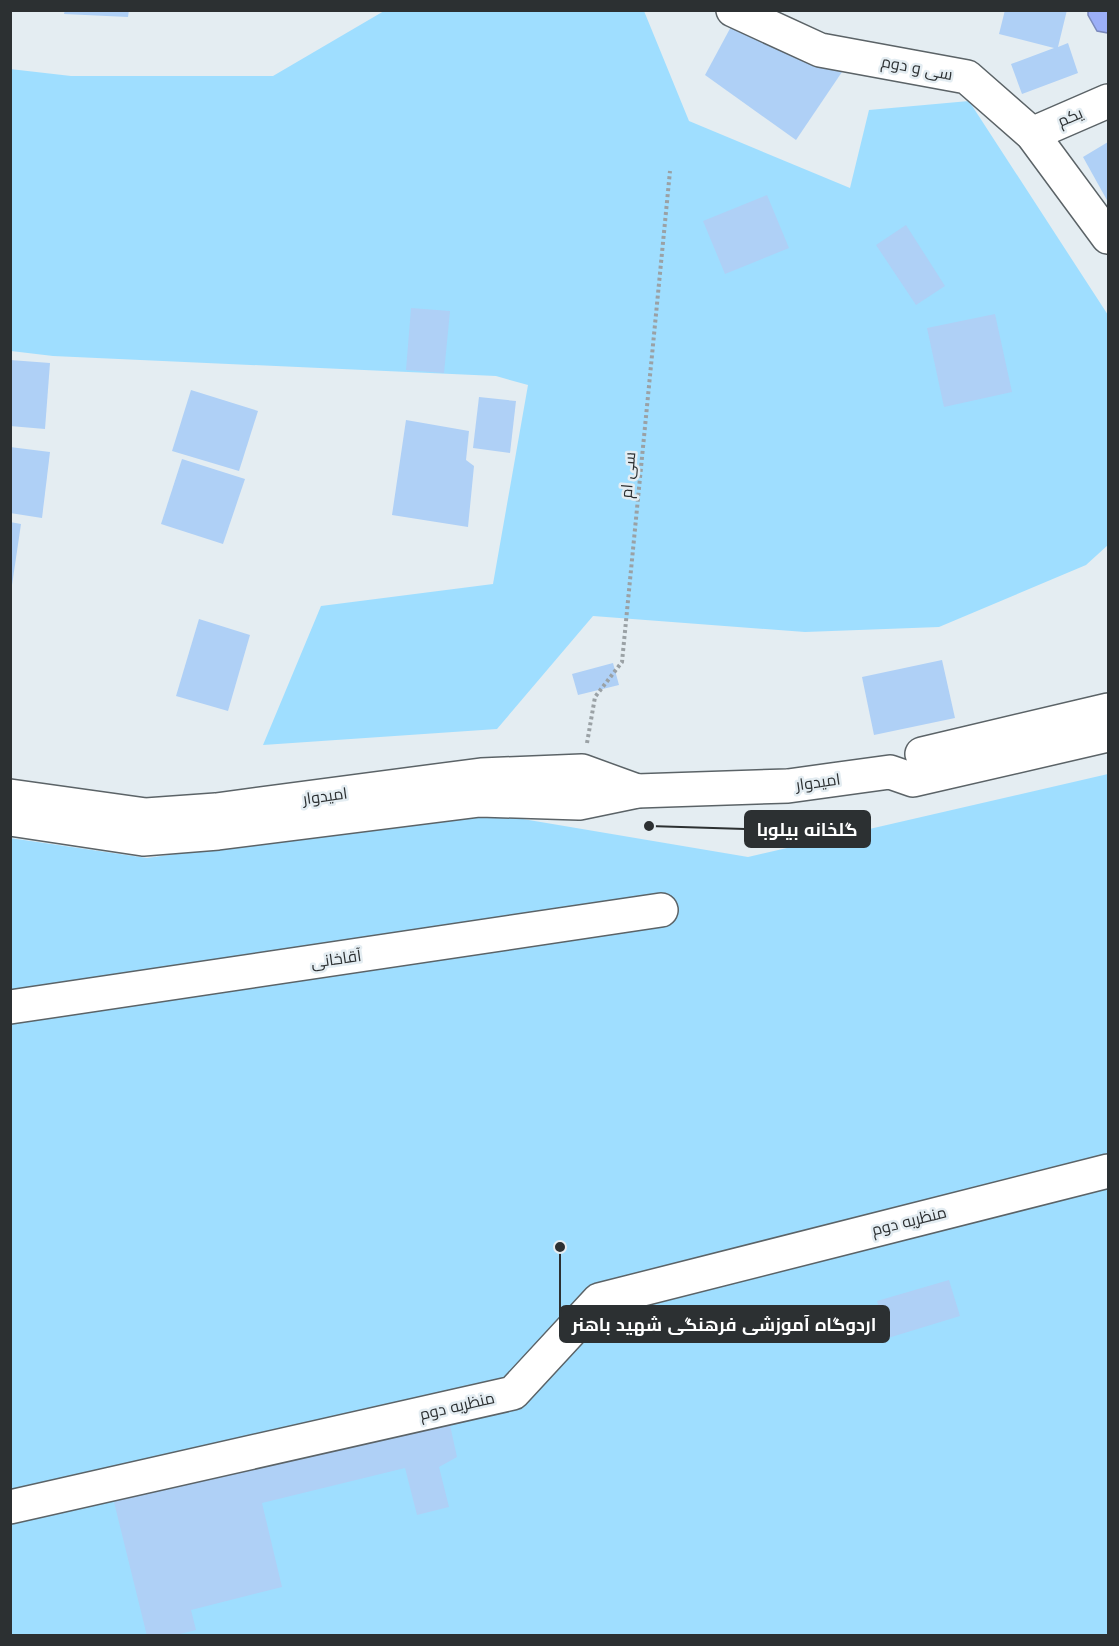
<svg xmlns="http://www.w3.org/2000/svg" width="1119" height="1646" font-family="Jost,Cairo,sans-serif">
  <rect width="100%" height="100%" fill="#e4edf2"/>
  <g fill="#9fdeff">
    <polygon points="384,11 644,11 689,121 850,188 869,110 969,101 1108,315 1108,545 1086,565 939,627 805,632 593,616 497,729 263,745 321,606 493,584 528,385 496,376 53,356 11,351 10,69 71,76 273,76"/>
    <polygon points="1108,774 1108,1635 11,1635 10,838 147,858 482,812 748,857"/>
  </g>
  <polygon fill="#9caff7" stroke="#7a89bc" stroke-width="1.5" points="1088,11 1108,11 1108,33 1097,31 1088,15"/>
  <g fill="#afd0f6">
    <polygon points="65,10 129,10 128,17 64,14"/>
    <polygon points="1005,10 1067,10 1058,47 1068,43 1078,73 1022,94 1011,64 1054,48 999,34"/>
    <polygon points="733,23 844,69 796,140 705,75"/>
    <polygon points="1108,142 1108,202 1083,157"/>
    <polygon points="767,195 789,248 725,274 703,221"/>
    <polygon points="906,225 945,286 916,305 876,245"/>
    <polygon points="411,308 450,311 444,373 406,370"/>
    <polygon points="995,314 1012,392 944,407 927,328"/>
    <polygon points="10,360 50,363 45,429 10,426"/>
    <polygon points="191,390 258,411 239,471 172,451"/>
    <polygon points="479,397 516,401 510,453 473,448"/>
    <polygon points="406,420 469,431 466,460 474,466 468,527 392,515"/>
    <polygon points="10,447 50,452 42,518 10,513"/>
    <polygon points="182,459 245,479 223,544 161,524"/>
    <polygon points="10,522 21,524 12,585 10,585"/>
    <polygon points="199,619 250,635 228,711 176,696"/>
    <polygon points="942,660 955,718 874,735 862,677"/>
    <polygon points="613,663 619,685 578,695 572,674"/>
    <polygon points="949,1280 960,1316 888,1338 877,1301"/>
    <polygon points="448,1416 457,1457 439,1467 449,1507 417,1515 405,1468 262,1503 282,1587 191,1610 196,1630 172,1636 147,1636 113,1498"/>
  </g>
  <g fill="none" stroke-linecap="round" stroke-linejoin="round">
    <defs>
      <g id="minor">
        <polyline points="733,10 820,50 967,77 1032,134 1108,237"/>
        <polyline points="1032,134 1108,101"/>
        <polyline points="922,754 1108,710"/>
        <polyline points="10,796 146,815 216,810 481,775 582,771 637,791"/>
        <polyline points="10,819 143,839 218,833 480,800 579,803 637,791 788,786 890,772 913,780 1108,735"/>
        <polyline points="10,1007 661,910"/>
        <polyline points="10,1507 513,1393 599,1300 1108,1171"/>
      </g>
    </defs>
    <use href="#minor" stroke="#5b6367" stroke-width="36"/>
    <polyline stroke="#9aa1a5" stroke-width="4" stroke-dasharray="3 3" stroke-linecap="butt" points="587,743 595,697 622,662 670,171"/>
    <use href="#minor" stroke="#fff" stroke-width="33"/>
  </g>
  <g text-anchor="middle" dominant-baseline="central" stroke-width="5" stroke-linejoin="round" paint-order="stroke">
    <g font-size="16" fill="#2c3032" stroke="#e4edf2">
      <text transform="translate(917 68) rotate(11)">سی و دوم</text>
      <text transform="translate(1070 117) rotate(-23)">یکم</text>
      <text transform="translate(628 475) rotate(-85)">سی ام</text>
      <text transform="translate(818 782) rotate(-8)">امیدوار</text>
      <text transform="translate(325 796) rotate(-8)">امیدوار</text>
      <text transform="translate(336 959) rotate(-8)">آقاخانی</text>
      <text transform="translate(909 1221) rotate(-14)">منظریه دوم</text>
      <text transform="translate(457 1406) rotate(-13)">منظریه دوم</text>
    </g>
  </g>
  <path fill="none" stroke="#2c3032" stroke-width="2" d="M649 826L745 829M560 1247L560 1324"/>
  <g fill="#2c3032" stroke="#e4edf2" stroke-width="2">
    <circle cx="649" cy="826" r="6"/>
    <circle cx="560" cy="1247" r="6"/>
  </g>
  <g fill="#2c3032" stroke="#2c3032" stroke-width="2">
    <rect x="745" y="811" width="125" height="36" rx="6"/>
    <rect x="560" y="1306" width="329" height="36" rx="6"/>
  </g>
  <g font-size="18" text-anchor="middle" font-weight="bold" fill="#fff">
    <text x="807" y="836">گلخانه بیلوبا</text>
    <text x="724" y="1331">اردوگاه آموزشی فرهنگی شهید باهنر</text>
  </g>
  <rect width="1119" height="1646" fill="none" stroke="#2c3032" stroke-width="24"/>
</svg>
